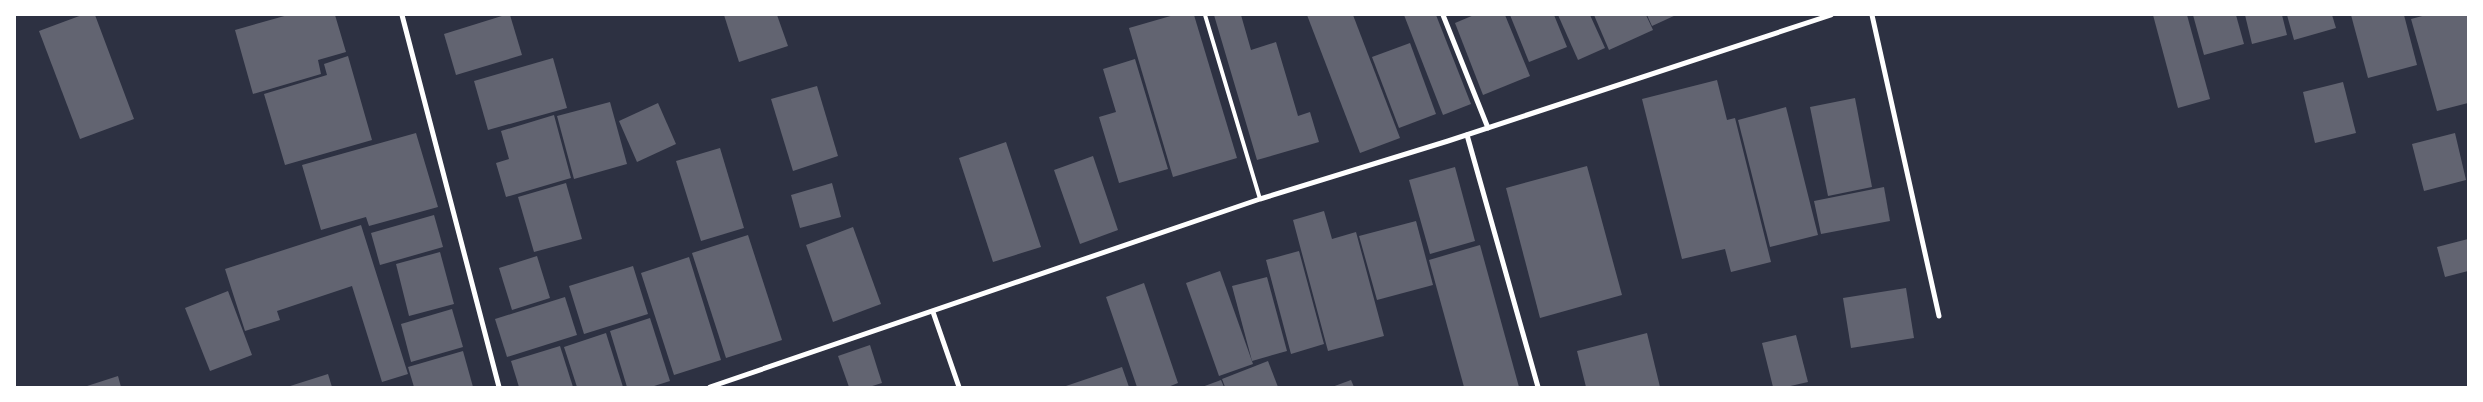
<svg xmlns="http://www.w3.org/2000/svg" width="2483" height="402" font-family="'Source Sans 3',sans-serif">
  <rect width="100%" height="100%" fill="#2d3142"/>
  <g fill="#626471">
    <polygon points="82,15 95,15 134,119 80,139 39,31"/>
    <polygon points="288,15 335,15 346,52 318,60 321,74 253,94 235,30"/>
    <polygon points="505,15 510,15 522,55 456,75 444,34"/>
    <polygon points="724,15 777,15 788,46 739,62"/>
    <polygon points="1174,15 1194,15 1237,158 1173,177 1129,28"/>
    <polygon points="1214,15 1241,15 1251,50 1276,42 1298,116 1310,112 1319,142 1257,160"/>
    <polygon points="1307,15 1353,15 1400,138 1360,153"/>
    <polygon points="1404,15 1436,15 1471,104 1443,115"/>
    <polygon points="1474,15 1505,15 1530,76 1483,95 1455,23"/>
    <polygon points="1510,15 1554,15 1567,47 1529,62"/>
    <polygon points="1558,15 1590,15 1605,48 1578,60"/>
    <polygon points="1594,15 1646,15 1653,30 1609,50"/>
    <polygon points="1647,15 1676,15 1652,26"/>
    <polygon points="2153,15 2187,15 2210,99 2178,108"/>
    <polygon points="2193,15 2236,15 2244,44 2204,55"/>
    <polygon points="2245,15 2282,15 2287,35 2252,44"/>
    <polygon points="2287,15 2332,15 2336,28 2294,40"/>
    <polygon points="2351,15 2404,15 2417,65 2368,78"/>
    <polygon points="2426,15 2468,15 2468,103 2437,111 2411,19"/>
    <polygon points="1410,43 1436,114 1399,128 1372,57"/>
    <polygon points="348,56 372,140 285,165 264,94 327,75 324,64"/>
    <polygon points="553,58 567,108 488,130 474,81"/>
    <polygon points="1135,59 1168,169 1119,183 1099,117 1116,112 1103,69"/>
    <polygon points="1717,80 1727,120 1735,118 1771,262 1731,272 1725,249 1682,259 1642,99"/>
    <polygon points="2343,82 2356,133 2315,143 2303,92"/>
    <polygon points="817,86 838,156 793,171 771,99"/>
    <polygon points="1855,98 1872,187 1828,196 1810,107"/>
    <polygon points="610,102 627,164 574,179 557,116"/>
    <polygon points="658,103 676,144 637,162 619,121"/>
    <polygon points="1786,107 1818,235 1770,247 1738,120"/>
    <polygon points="554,115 571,178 506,197 496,163 509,159 501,131"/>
    <polygon points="416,133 438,207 369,226 366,217 321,230 302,165"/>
    <polygon points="2455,133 2466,180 2424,191 2412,144"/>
    <polygon points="1006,142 1041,247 993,262 959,158"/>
    <polygon points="720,148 744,228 701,241 676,161"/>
    <polygon points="1093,156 1118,230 1080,244 1054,170"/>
    <polygon points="1587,166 1622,295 1540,318 1506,188"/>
    <polygon points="1455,167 1475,241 1430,254 1409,180"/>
    <polygon points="566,183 582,239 534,252 518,197"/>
    <polygon points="832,183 841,217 800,228 791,195"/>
    <polygon points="1884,187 1890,221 1821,234 1814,201"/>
    <polygon points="1324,211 1332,239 1356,232 1384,336 1328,351 1293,220"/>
    <polygon points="434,215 443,247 380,265 371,233"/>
    <polygon points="1416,221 1433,285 1377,300 1359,236"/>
    <polygon points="361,225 408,374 382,382 352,286 277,311 280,320 245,331 225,269"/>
    <polygon points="853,227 881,304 833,322 806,245"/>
    <polygon points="748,235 782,340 726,358 692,253"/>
    <polygon points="2468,239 2468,271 2445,277 2437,247"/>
    <polygon points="1480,245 1519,387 1464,387 1429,260"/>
    <polygon points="1299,251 1324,344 1291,354 1266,260"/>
    <polygon points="440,252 454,304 409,316 396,264"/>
    <polygon points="537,256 550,298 512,310 499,268"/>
    <polygon points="689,257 721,360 674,375 641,273"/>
    <polygon points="633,266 648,314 584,334 569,286"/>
    <polygon points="1220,271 1253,364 1219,376 1186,283"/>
    <polygon points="1267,277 1287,351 1252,361 1232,286"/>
    <polygon points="1144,283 1178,383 1168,387 1137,387 1106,297"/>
    <polygon points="1906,288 1914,338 1851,348 1843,298"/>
    <polygon points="228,291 252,355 210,371 185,308"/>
    <polygon points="565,297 577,335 507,357 495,319"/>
    <polygon points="452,309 463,347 411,362 401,324"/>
    <polygon points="650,318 670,381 651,387 627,387 610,331"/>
    <polygon points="606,333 623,387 577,387 564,347"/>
    <polygon points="1647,333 1660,387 1586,387 1577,351"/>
    <polygon points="1796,335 1808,382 1786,387 1773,387 1762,343"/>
    <polygon points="870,345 882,383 869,387 849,387 838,356"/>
    <polygon points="560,346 573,387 519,387 511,361"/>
    <polygon points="463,351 473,387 414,387 408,367"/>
    <polygon points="1268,361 1278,387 1225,387 1222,379"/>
    <polygon points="1122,367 1129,387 1063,387"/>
    <polygon points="328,374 332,387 287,387"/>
    <polygon points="118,376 121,387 84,387"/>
    <polygon points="1221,380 1224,387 1202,387"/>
    <polygon points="1351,380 1354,387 1332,387"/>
  </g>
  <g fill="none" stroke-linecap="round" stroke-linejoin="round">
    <polyline stroke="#fff" stroke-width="4" points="1205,15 1260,199"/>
    <g stroke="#fff" stroke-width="5">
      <polyline points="402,15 499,387"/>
      <polyline points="1443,15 1488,128"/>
      <polyline points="1872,15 1939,316"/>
      <polyline points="1467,135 1538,387"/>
      <polyline points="933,312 959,387"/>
      <polyline points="710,387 1260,199 1448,141 1831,15"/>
    </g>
  </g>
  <rect width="2483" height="402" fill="none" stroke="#ffffff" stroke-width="32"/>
</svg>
